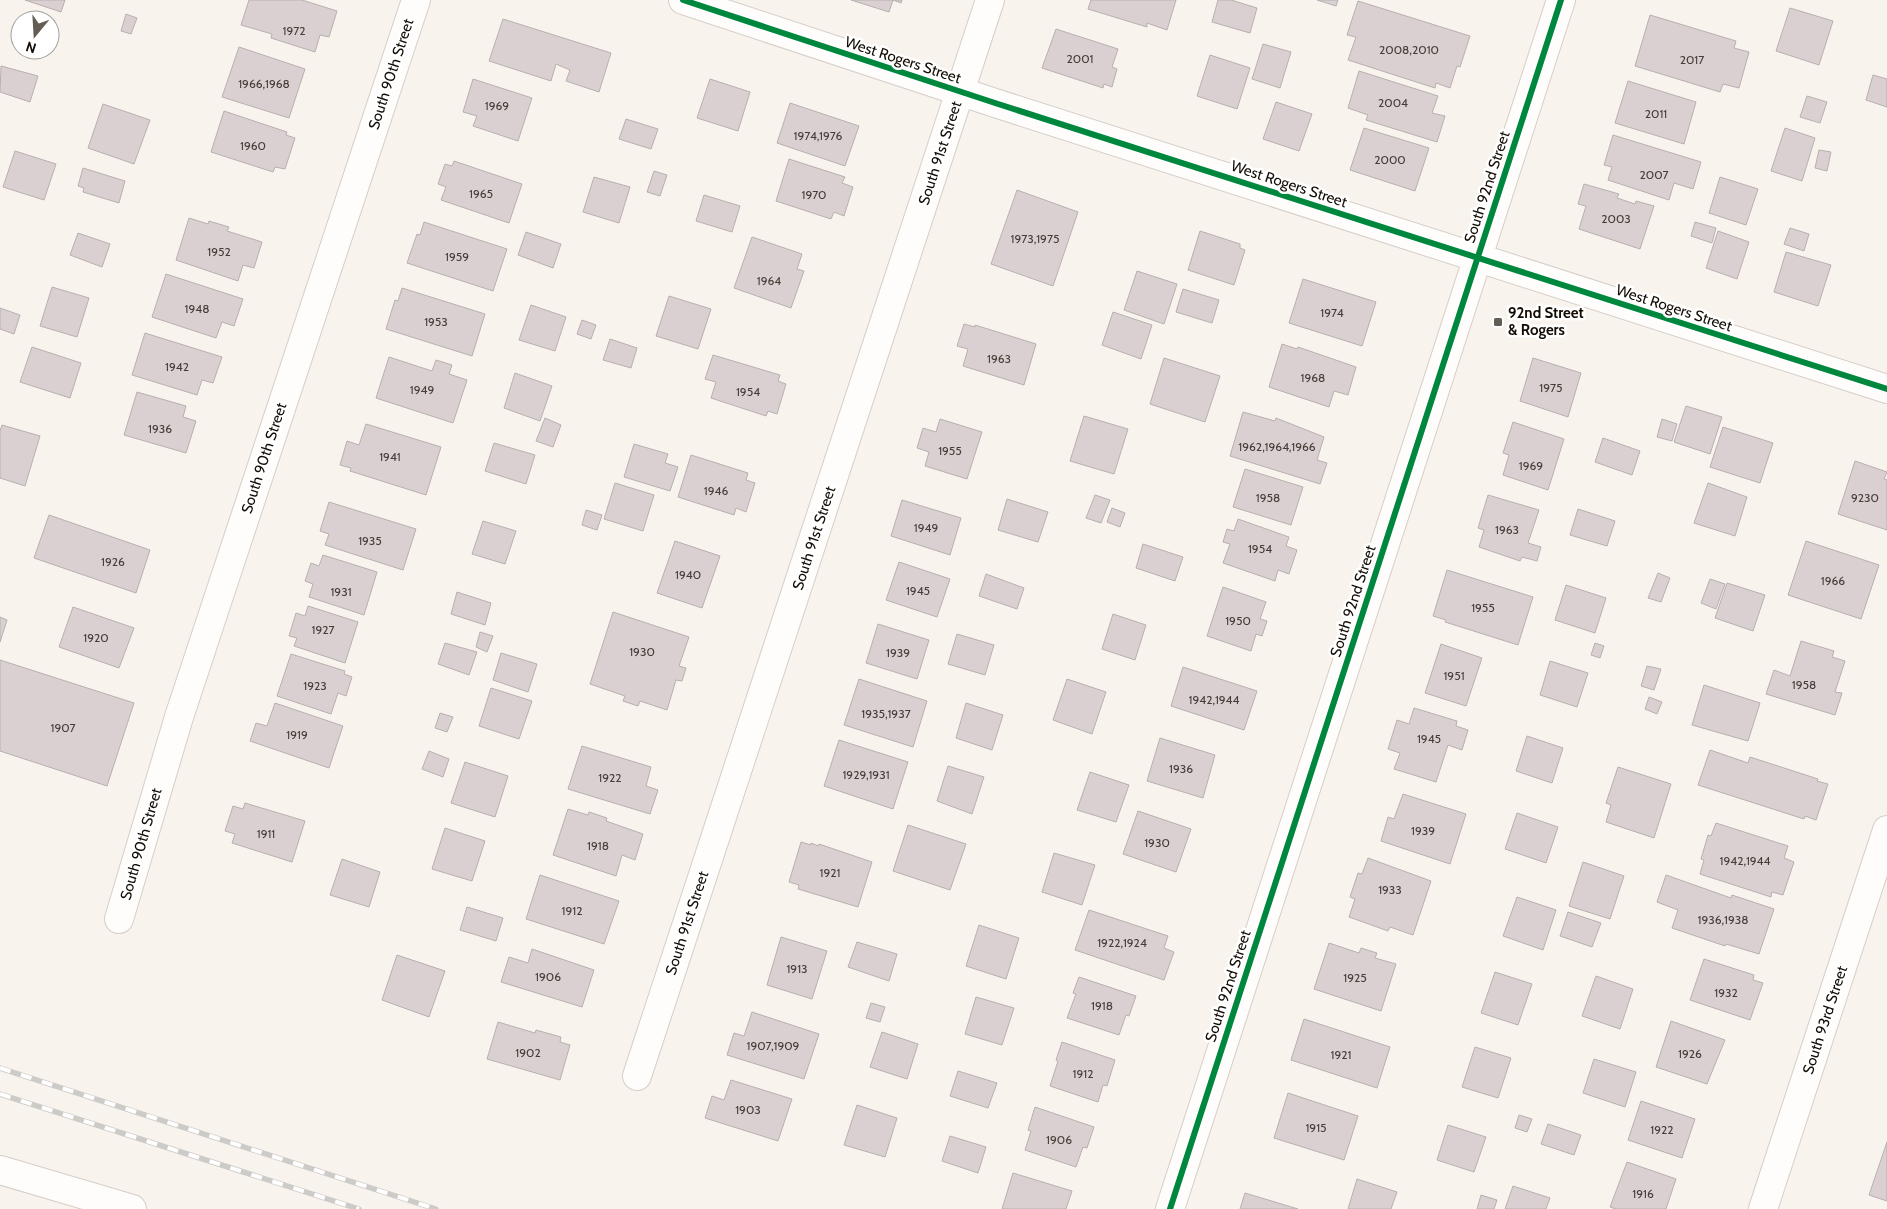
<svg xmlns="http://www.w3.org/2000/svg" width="1887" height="1209" font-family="Cabin,sans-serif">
  <rect width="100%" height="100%" fill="#f9f3ed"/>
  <g fill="#dad0d2" stroke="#b8afb0">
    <polygon points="25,0 65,0 61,12"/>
    <polygon points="249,0 302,0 337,11 329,37 320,35 315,52 271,38 272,34 241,25"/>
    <polygon points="851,0 902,0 901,3 893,0 889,12"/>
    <polygon points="1091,0 1176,0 1167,30 1147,23 1147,27 1088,9"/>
    <polygon points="1218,0 1231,0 1257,8 1250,33 1212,22"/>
    <polygon points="1317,0 1338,0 1336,6"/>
    <polygon points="1358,1 1470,36 1460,67 1457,66 1450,88 1436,83 1435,88 1348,60 1356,37 1347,35"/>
    <polygon points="1790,8 1833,21 1819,65 1776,51"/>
    <polygon points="126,14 137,18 131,34 121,31"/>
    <polygon points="1650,15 1736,41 1734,48 1749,52 1739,88 1723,84 1720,92 1635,66"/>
    <polygon points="503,19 611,53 599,92 566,81 570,70 556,64 551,81 489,61"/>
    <polygon points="1056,29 1118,49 1112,67 1117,69 1112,87 1104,84 1103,88 1042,68"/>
    <polygon points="1263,44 1291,52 1280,88 1252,79"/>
    <polygon points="239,47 305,69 289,118 222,97"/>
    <polygon points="1210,55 1250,68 1237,109 1197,96"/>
    <polygon points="1,66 38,76 30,102 0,92"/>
    <polygon points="1359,71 1438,96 1432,113 1445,116 1437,142 1366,120 1368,115 1348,108"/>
    <polygon points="1873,75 1887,79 1887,107 1866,100"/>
    <polygon points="473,79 532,98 518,141 473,126 477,116 463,112"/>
    <polygon points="710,79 750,92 738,131 697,118"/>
    <polygon points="1628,81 1696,102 1684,144 1615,123"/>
    <polygon points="1807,96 1827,102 1820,123 1800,117"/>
    <polygon points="1276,102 1312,114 1299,151 1263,139"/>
    <polygon points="790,103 859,126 845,166 777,143"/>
    <polygon points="103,104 150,120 134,164 88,148"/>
    <polygon points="224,111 287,132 286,135 295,138 285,169 275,167 273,172 211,152"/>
    <polygon points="626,119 658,129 651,149 619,139"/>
    <polygon points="1364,128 1429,148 1415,191 1350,170"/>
    <polygon points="1785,128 1815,138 1802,181 1771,171"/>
    <polygon points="1613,135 1701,162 1693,189 1674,183 1669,200 1608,180 1612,167 1604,165"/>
    <polygon points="1819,150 1831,152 1827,171 1815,168"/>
    <polygon points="15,151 56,164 44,200 3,187"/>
    <polygon points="789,159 845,177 842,183 853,187 844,216 834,212 831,219 776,201"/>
    <polygon points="454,161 522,184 509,223 441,200 446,187 438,184 445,164 452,166"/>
    <polygon points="83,168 125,181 119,203 83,192 84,188 78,186"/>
    <polygon points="654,171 667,175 660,196 647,192"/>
    <polygon points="594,177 630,187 619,223 583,212"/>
    <polygon points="1720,177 1758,189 1746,225 1709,213"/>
    <polygon points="1584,184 1619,194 1617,198 1635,204 1636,201 1654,206 1640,249 1579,229 1586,206 1578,204"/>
    <polygon points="1017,190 1078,212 1053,286 991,264"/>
    <polygon points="704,195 740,206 732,232 696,221"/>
    <polygon points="189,218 208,224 209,221 229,227 227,231 262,242 254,268 243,265 238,281 176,260"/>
    <polygon points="424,222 507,249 493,291 407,263 417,234 420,235"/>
    <polygon points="1695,222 1716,228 1712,243 1691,236"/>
    <polygon points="1790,228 1809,234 1804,251 1784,244"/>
    <polygon points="1200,231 1240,244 1240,248 1245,250 1234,285 1188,270"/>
    <polygon points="1718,231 1749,242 1737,279 1706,268"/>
    <polygon points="526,232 561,244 553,268 518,255"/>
    <polygon points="78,233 110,244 102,267 70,255"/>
    <polygon points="752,237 802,254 797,269 804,271 791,308 734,288"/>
    <polygon points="1786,252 1831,265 1818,306 1774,292"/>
    <polygon points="1137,271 1177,284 1164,324 1124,310"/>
    <polygon points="166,274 243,299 234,326 222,322 216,338 152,317"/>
    <polygon points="1303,279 1376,302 1362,346 1289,323"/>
    <polygon points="52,287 89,298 77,337 40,326"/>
    <polygon points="402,288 485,314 472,356 386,329 395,300 398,301"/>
    <polygon points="1183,289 1219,300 1212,323 1176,312"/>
    <polygon points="669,296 711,309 698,349 656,336"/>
    <polygon points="531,305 566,317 555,351 519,340"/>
    <polygon points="0,308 20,315 14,334 0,329"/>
    <polygon points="1113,312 1152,325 1141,359 1102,345"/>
    <polygon points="582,320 596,325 591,339 577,334"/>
    <polygon points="964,324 975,327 975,325 1036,344 1024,385 963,366 968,349 957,346"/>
    <polygon points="145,333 222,357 213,383 202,380 197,395 132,375"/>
    <polygon points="610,339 637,348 631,368 603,360"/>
    <polygon points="1282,344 1297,349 1298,347 1356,367 1348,395 1334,391 1329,407 1269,387"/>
    <polygon points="32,347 81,363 70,398 20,382"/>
    <polygon points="713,355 780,375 778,381 786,384 777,414 768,411 766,416 711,398 716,382 705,379"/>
    <polygon points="389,357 432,371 436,360 452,365 449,374 467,380 453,423 376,398"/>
    <polygon points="1164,358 1220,376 1205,422 1150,404"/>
    <polygon points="1533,358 1581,373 1568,417 1520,401"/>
    <polygon points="515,373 552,386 540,421 504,408"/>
    <polygon points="137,392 186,406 183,417 196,421 186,453 124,435"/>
    <polygon points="1686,406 1722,417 1710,454 1674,442"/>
    <polygon points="1243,412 1275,421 1276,418 1324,437 1317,460 1327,463 1320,484 1230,456"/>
    <polygon points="1084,416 1128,429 1114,474 1070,461"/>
    <polygon points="545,418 561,425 553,447 536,441"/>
    <polygon points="940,419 982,432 967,479 925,466 929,452 917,448 923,428 936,432"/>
    <polygon points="1662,419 1677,424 1672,441 1657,437"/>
    <polygon points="1513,422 1564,439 1548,490 1503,475 1509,455 1503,453"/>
    <polygon points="366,424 441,447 426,495 350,471 351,468 340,465 347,441 359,445"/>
    <polygon points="2,425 40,436 25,486 0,478 0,431"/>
    <polygon points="1723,427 1773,443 1760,483 1710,467"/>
    <polygon points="1603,438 1640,451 1632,475 1595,462"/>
    <polygon points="494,443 535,455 526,484 485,471"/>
    <polygon points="634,444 668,454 665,463 678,467 670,491 624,477"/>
    <polygon points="691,455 748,473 746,480 755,483 746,512 736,508 734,515 678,497"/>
    <polygon points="1855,461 1887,472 1884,479 1887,480 1887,530 1838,514"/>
    <polygon points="1245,469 1303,487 1291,525 1233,507"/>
    <polygon points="615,483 654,495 643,531 604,519"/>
    <polygon points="1708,483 1747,497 1735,536 1694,523"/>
    <polygon points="1095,495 1110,500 1101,523 1086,518"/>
    <polygon points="1488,495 1539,510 1528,543 1541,547 1537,561 1522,557 1520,561 1479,547 1484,530 1478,528"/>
    <polygon points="1007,499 1048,512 1038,542 998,530"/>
    <polygon points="902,500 961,518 950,555 891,536"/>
    <polygon points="329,502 416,529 403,570 325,545 329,534 320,531"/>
    <polygon points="1112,508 1125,513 1120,527 1107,522"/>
    <polygon points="1578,509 1615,521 1607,546 1570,535"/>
    <polygon points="586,510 602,515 597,530 582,525"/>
    <polygon points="49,515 150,550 136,593 34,558"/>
    <polygon points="1238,519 1289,537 1286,546 1297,550 1289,574 1278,570 1275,581 1223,563 1230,544 1223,542 1227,529 1234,531"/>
    <polygon points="483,521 516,531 505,564 472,554"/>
    <polygon points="675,541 720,556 702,608 657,593"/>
    <polygon points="1806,541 1879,565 1861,619 1788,595"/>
    <polygon points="1143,544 1183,557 1175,581 1136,568"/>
    <polygon points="323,555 377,572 364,615 309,597 313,584 305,581 311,563 319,566"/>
    <polygon points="899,562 950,579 937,617 886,600"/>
    <polygon points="1447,570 1533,597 1518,645 1445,622 1446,620 1433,616"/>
    <polygon points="1658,573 1670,578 1661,602 1648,598"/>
    <polygon points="986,574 1024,588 1017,609 979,596"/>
    <polygon points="1710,579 1725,584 1716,609 1701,603"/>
    <polygon points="1727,583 1765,595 1753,631 1715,618"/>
    <polygon points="1566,585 1606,598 1595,633 1555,620"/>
    <polygon points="1223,587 1266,602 1260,619 1267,621 1262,636 1256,634 1251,651 1207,636"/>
    <polygon points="457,592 491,603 485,625 451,614"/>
    <polygon points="308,606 358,622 345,663 294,646 297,638 289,636 296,613 305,616"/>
    <polygon points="73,607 134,628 119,668 59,647"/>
    <polygon points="613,612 689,637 679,666 686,668 682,681 676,680 667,710 640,701 638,706 623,701 625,696 590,684"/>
    <polygon points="1113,614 1146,625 1135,660 1102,649"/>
    <polygon points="0,617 7,620 0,642"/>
    <polygon points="878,624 929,640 917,679 866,663"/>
    <polygon points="480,632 493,636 487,652 476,647"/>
    <polygon points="957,634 994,645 985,675 948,664"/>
    <polygon points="1801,641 1834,651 1832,657 1845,661 1835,692 1842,693 1835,715 1766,694 1774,670 1790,676"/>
    <polygon points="445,643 477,652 469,675 438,664"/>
    <polygon points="1595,643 1604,646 1600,658 1591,655"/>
    <polygon points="1441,644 1482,658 1466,706 1425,693"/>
    <polygon points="501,653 537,664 528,692 493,680"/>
    <polygon points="291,654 345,671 344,674 352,677 346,696 338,693 331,714 277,696"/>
    <polygon points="0,660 134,703 107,786 0,751"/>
    <polygon points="1550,661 1588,673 1577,707 1540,695"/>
    <polygon points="1647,666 1661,669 1654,690 1641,686"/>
    <polygon points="1183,667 1257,691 1244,730 1171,706"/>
    <polygon points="859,679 927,701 913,747 844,725"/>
    <polygon points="1067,679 1106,692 1092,734 1053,720"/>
    <polygon points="1704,685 1760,703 1748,741 1692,725"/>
    <polygon points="491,688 532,701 519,739 479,726"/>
    <polygon points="1649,697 1662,702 1657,714 1645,709"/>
    <polygon points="275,703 343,726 329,768 250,741 256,723 267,726"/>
    <polygon points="966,703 1003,715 992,750 956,738"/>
    <polygon points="1414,708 1457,721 1456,726 1468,730 1462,750 1448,745 1436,782 1394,769 1400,753 1388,749 1397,720 1409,724"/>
    <polygon points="440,713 453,717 447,732 435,728"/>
    <polygon points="1527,736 1563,748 1552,783 1516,771"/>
    <polygon points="1160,738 1215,755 1203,798 1147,781"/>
    <polygon points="839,740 908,762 893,809 824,786"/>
    <polygon points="582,746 651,767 646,786 658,790 650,814 568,789"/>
    <polygon points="1710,750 1748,763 1750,757 1818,779 1817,781 1828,784 1816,820 1805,816 1804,819 1698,785"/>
    <polygon points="429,751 449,759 443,777 422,769"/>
    <polygon points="465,762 508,776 495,817 451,803"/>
    <polygon points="948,766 984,777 972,814 937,801"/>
    <polygon points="1618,767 1671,784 1654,838 1606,822 1611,805 1606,803"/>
    <polygon points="1090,772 1129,785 1116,822 1077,810"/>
    <polygon points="1403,794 1466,814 1450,864 1381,841 1388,817 1394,819"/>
    <polygon points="245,803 305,821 292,862 232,843 235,834 225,831 233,806 243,809"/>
    <polygon points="568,809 588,815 589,812 607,818 606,821 643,834 635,860 622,855 616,876 553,855"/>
    <polygon points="1138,811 1191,829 1176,872 1123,854"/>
    <polygon points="1517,813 1558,827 1546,863 1505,849"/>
    <polygon points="1716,823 1788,846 1784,858 1794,862 1783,895 1772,892 1771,897 1700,874 1704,860 1701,859 1708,835 1711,836"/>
    <polygon points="908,825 966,844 950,890 893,871"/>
    <polygon points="445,828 485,841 472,881 432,869"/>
    <polygon points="801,842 811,845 811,843 819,846 819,844 872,862 858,907 798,889 799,885 789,882"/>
    <polygon points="1054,853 1095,865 1082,905 1042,892"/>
    <polygon points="1368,858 1431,881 1413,935 1390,927 1388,931 1349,917 1355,899 1350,897 1358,873 1362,874"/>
    <polygon points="342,859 380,872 369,907 330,895"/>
    <polygon points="1583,862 1624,876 1610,919 1569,906"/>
    <polygon points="540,875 619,901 604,944 526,919"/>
    <polygon points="1666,875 1731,898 1732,895 1774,909 1759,954 1726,944 1725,946 1672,928 1678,910 1657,902"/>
    <polygon points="1517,897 1556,910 1543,950 1503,936"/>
    <polygon points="467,907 503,918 496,941 460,930"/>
    <polygon points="1089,910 1168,936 1164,948 1174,952 1164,980 1075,950"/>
    <polygon points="1568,912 1601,923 1592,947 1560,936"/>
    <polygon points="979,925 1019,938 1006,979 966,966"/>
    <polygon points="781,937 827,951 812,999 767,985"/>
    <polygon points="857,942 897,954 889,981 848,967"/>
    <polygon points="1329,943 1359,953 1361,948 1377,953 1375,958 1396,964 1381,1011 1314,989"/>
    <polygon points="532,949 594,970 582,1007 501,982 509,957 528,963"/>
    <polygon points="397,955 445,971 429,1017 382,1000"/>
    <polygon points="1704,959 1754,975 1753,980 1763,983 1750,1020 1690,1000"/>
    <polygon points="1495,972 1532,984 1518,1025 1481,1013"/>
    <polygon points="1596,976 1633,989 1620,1029 1582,1016"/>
    <polygon points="1079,977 1136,996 1129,1016 1126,1015 1119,1035 1067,1018 1076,994 1073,993"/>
    <polygon points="976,997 1014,1008 1002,1045 965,1034"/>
    <polygon points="871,1003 885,1007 880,1022 866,1018"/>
    <polygon points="752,1012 819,1034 804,1079 727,1055 734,1033 744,1036"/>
    <polygon points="1304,1019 1390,1047 1377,1088 1291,1060"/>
    <polygon points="1671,1021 1725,1040 1707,1084 1656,1067"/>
    <polygon points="498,1022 535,1033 536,1030 561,1037 560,1042 570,1045 560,1080 487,1059"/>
    <polygon points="882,1032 918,1044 907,1079 870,1067"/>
    <polygon points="1062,1042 1115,1060 1107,1086 1103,1085 1098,1102 1050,1086 1058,1061 1056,1060"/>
    <polygon points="1475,1047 1511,1058 1498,1098 1462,1087"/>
    <polygon points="1594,1059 1636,1072 1625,1107 1583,1093"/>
    <polygon points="958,1071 997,1083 988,1108 950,1096"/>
    <polygon points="731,1080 792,1099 778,1141 705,1118 712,1096 724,1100"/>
    <polygon points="1288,1093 1358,1116 1344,1160 1274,1138"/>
    <polygon points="1641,1101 1695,1119 1682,1158 1628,1140"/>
    <polygon points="857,1105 897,1118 885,1157 844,1145"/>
    <polygon points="1035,1107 1094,1127 1087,1148 1083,1147 1076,1167 1025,1150 1031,1131 1028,1130"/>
    <polygon points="1519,1115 1532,1119 1527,1132 1515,1128"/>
    <polygon points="1548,1124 1581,1135 1574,1155 1541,1144"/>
    <polygon points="1448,1125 1486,1137 1474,1172 1437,1160"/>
    <polygon points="950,1136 986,1147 978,1173 942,1161"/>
    <polygon points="1887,1142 1887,1201 1869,1195"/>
    <polygon points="1627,1162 1676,1179 1666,1209 1616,1209 1610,1207"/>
    <polygon points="1013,1173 1072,1191 1066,1209 1002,1209"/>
    <polygon points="1357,1179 1397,1192 1391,1209 1348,1209"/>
    <polygon points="1513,1186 1550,1198 1546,1209 1505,1209"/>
    <polygon points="1245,1193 1298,1209 1240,1209"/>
    <polygon points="1481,1195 1497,1200 1494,1209 1477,1209"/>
  </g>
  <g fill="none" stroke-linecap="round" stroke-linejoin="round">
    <defs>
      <g id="minor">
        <polyline points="683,0 995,103 1887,389"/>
        <polyline points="119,919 179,717 416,0"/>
        <polyline points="637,1076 990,0"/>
        <polyline points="0,1170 132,1209"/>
        <polyline points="1170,1209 1561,0"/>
        <polyline points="1763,1209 1887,830"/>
      </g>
    </defs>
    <use href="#minor" stroke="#d6cec7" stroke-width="30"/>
    <use href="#minor" stroke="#fefdfc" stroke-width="28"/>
    <defs>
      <g id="rail">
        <polyline points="0,1068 436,1209"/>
        <polyline points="0,1094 359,1209"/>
      </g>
    </defs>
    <use href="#rail" stroke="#cdcbc8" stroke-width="5.5"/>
    <use href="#rail" stroke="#fff" stroke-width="4" stroke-dasharray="11" stroke-linecap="butt"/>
    <defs>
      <g id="cycleway">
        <polyline points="683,0 995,103 1887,389"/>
        <polyline points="1170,1209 1561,0"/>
      </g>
    </defs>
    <use href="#cycleway" stroke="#fff" stroke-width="9"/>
    <use href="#cycleway" stroke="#00873e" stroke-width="6"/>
  </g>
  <rect fill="#645d56" stroke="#fff" stroke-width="2" x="1493" y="317" width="10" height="10" rx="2.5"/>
  <g text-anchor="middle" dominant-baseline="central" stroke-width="5" stroke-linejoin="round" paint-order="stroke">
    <g font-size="12" fill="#463d38">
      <text x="294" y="30">1972</text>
      <text x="1409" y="49">2008,2010</text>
      <text x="1080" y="58">2001</text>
      <text x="1692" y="59">2017</text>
      <text x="264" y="83">1966,1968</text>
      <text x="1393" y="102">2004</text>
      <text x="497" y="105">1969</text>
      <text x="1656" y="113">2011</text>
      <text x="818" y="135">1974,1976</text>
      <text x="253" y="145">1960</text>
      <text x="1390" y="159">2000</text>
      <text x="1654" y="174">2007</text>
      <text x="481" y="193">1965</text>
      <text x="814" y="194">1970</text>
      <text x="1616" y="218">2003</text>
      <text x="1035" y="238">1973,1975</text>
      <text x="219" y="251">1952</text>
      <text x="457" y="256">1959</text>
      <text x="769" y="280">1964</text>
      <text x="197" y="308">1948</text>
      <text x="1332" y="312">1974</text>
      <text x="436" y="321">1953</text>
      <text x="999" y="358">1963</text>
      <text x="177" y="366">1942</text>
      <text x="1313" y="377">1968</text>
      <text x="1551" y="387">1975</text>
      <text x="422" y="389">1949</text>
      <text x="748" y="391">1954</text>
      <text x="160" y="428">1936</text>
      <text x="1277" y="446">1962,1964,1966</text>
      <text x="950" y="450">1955</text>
      <text x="390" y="456">1941</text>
      <text x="1531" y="465">1969</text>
      <text x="716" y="490">1946</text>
      <text x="1268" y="497">1958</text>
      <text x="1865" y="497">9230</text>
      <text x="926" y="527">1949</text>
      <text x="1507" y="529">1963</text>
      <text x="370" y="540">1935</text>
      <text x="1260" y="548">1954</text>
      <text x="113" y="561">1926</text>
      <text x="688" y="574">1940</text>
      <text x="1833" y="580">1966</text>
      <text x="918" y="590">1945</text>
      <text x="341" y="591">1931</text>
      <text x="1483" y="607">1955</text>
      <text x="1238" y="620">1950</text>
      <text x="323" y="629">1927</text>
      <text x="96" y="637">1920</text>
      <text x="642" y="651">1930</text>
      <text x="898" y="652">1939</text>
      <text x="1454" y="675">1951</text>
      <text x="1804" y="684">1958</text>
      <text x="315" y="685">1923</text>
      <text x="1214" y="699">1942,1944</text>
      <text x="886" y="713">1935,1937</text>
      <text x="63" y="727">1907</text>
      <text x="297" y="734">1919</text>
      <text x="1429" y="738">1945</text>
      <text x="1181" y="768">1936</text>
      <text x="866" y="774">1929,1931</text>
      <text x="610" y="777">1922</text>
      <text x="1423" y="830">1939</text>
      <text x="266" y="833">1911</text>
      <text x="1157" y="842">1930</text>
      <text x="598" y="845">1918</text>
      <text x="1745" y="860">1942,1944</text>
      <text x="830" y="872">1921</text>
      <text x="1390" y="889">1933</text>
      <text x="572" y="910">1912</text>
      <text x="1723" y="919">1936,1938</text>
      <text x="1122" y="942">1922,1924</text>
      <text x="797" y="968">1913</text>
      <text x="548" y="976">1906</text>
      <text x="1355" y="977">1925</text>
      <text x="1726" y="992">1932</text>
      <text x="1102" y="1005">1918</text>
      <text x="773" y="1045">1907,1909</text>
      <text x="528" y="1052">1902</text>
      <text x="1690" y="1053">1926</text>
      <text x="1341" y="1054">1921</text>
      <text x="1083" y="1073">1912</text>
      <text x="748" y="1109">1903</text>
      <text x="1316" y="1127">1915</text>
      <text x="1662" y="1129">1922</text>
      <text x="1059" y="1139">1906</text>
      <text x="1643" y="1193">1916</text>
    </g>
    <g font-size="15" fill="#140c04" stroke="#fff">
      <text transform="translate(903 60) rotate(18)">West Rogers Street</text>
      <text transform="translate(391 74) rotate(-72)">South 90th Street</text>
      <text transform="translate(940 153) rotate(-72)">South 91st Street</text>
      <text transform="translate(1289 184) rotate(18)">West Rogers Street</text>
      <text transform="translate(1487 187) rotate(-72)">South 92nd Street</text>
      <text transform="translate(1674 308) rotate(18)">West Rogers Street</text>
      <text transform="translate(264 458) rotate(-72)">South 90th Street</text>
      <text transform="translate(814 538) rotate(-72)">South 91st Street</text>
      <text transform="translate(1353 601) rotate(-72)">South 92nd Street</text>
      <text transform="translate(141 844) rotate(-74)">South 90th Street</text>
      <text transform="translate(687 923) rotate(-72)">South 91st Street</text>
      <text transform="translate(1228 986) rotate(-72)">South 92nd Street</text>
      <text transform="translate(1825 1020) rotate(-72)">South 93rd Street</text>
    </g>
    <g font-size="15" font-weight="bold" fill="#140c04" stroke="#fff" text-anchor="start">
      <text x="1508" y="313">92nd Street<tspan x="1508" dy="17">&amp; Rogers</tspan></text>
    </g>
  </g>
  <g transform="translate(35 35) rotate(198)"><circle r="24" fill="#ffffff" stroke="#a19e9b"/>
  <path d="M0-4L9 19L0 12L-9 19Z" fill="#645d56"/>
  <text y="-8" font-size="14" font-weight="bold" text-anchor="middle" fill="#140c04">N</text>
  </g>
</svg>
